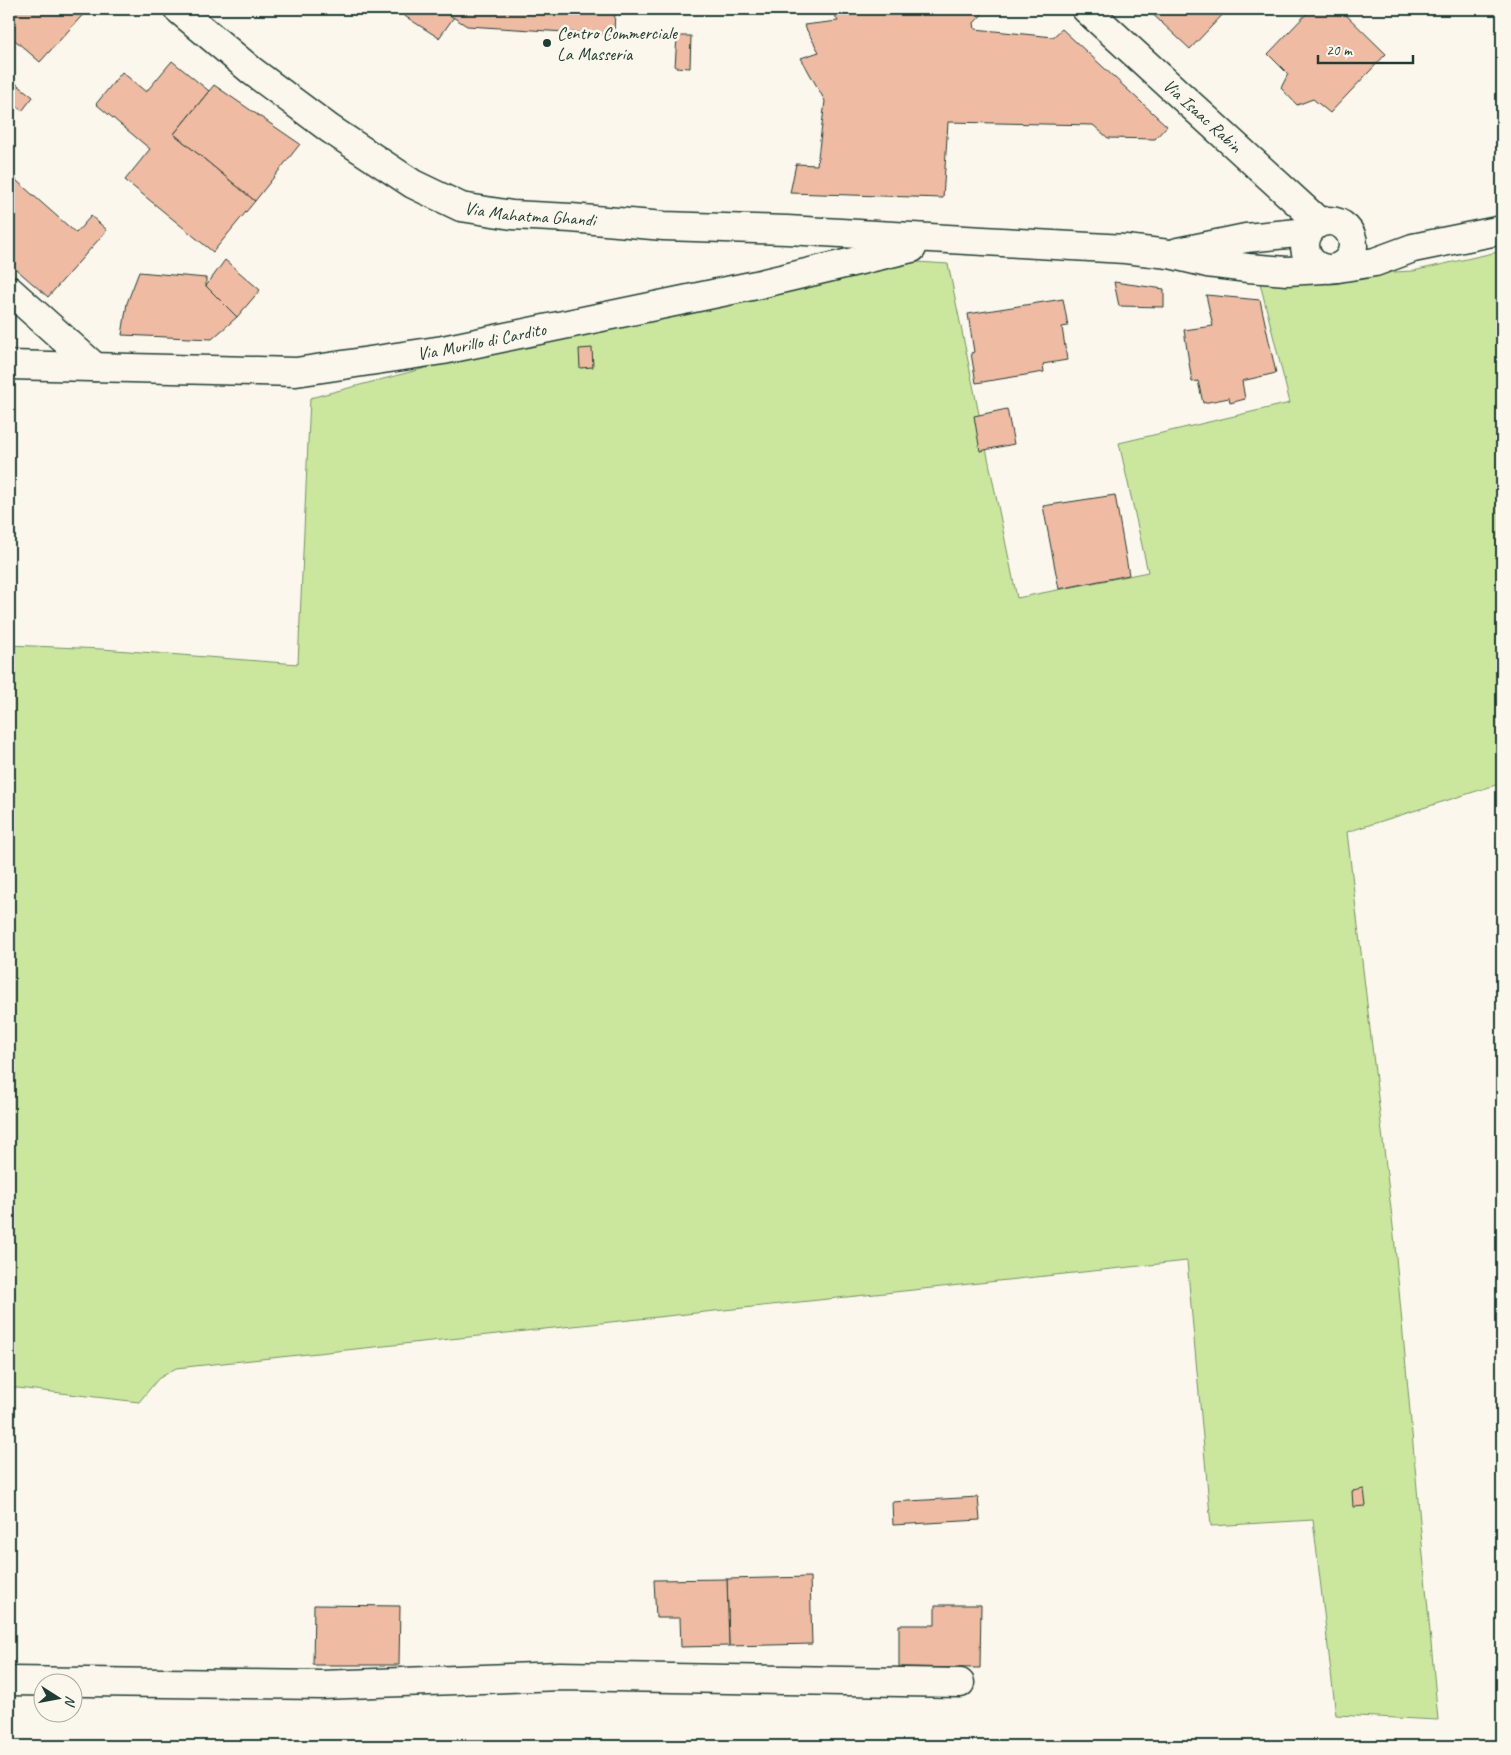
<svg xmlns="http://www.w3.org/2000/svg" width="1511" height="1755" font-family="Caveat,sans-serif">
  <rect width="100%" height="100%" fill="#fbf7ec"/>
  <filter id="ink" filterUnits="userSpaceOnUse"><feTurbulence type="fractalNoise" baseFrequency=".02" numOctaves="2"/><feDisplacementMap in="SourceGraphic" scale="10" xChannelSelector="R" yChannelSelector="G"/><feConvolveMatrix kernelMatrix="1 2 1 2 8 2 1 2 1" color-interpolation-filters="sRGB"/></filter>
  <g filter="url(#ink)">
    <polygon fill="#cbe79d" stroke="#759268" points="1502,251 1502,783 1347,832 1394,1235 1438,1720 1336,1715 1313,1520 1211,1526 1187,1261 176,1368 158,1379 139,1402 9,1387 9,645 102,649 298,664 310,398 468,357 901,261 948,264 1017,598 1148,572 1119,443 1290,403 1260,283 1264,279 1413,271"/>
    <g fill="#efbba2" stroke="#1f3d34">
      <polygon points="9,9 88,9 40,62 9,35"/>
      <polygon points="408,9 440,9 454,17 439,38 403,15"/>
      <polygon points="440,9 615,9 614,35 467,26"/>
      <polygon points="831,9 987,9 974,23 975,29 1053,37 1062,29 1167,126 1155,139 1108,138 1093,125 948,122 943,198 790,193 796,164 817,165 825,101 801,58 819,52 804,25 838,21"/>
      <polygon points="1147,9 1228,9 1190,49"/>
      <polygon points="1311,9 1340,9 1386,54 1330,113 1313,99 1297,105 1281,88 1288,74 1268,54"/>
      <polygon points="677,36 691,36 690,68 675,67"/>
      <polygon points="172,61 209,91 174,134 255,201 213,252 125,180 150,149 96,104 122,72 146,92"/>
      <polygon points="9,78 33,97 22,111 9,100"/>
      <polygon points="214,85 300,144 255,201 174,134"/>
      <polygon points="9,174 76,233 91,216 107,230 48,297 9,263"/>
      <polygon points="225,260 260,290 237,317 206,286"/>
      <polygon points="139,272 206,278 206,286 237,317 212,339 122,335 127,303"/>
      <polygon points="1114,282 1164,289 1164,307 1119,306"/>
      <polygon points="1206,295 1260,300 1276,373 1242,381 1245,399 1230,403 1229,398 1203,403 1198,381 1192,382 1184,330 1213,326"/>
      <polygon points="1063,299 1068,326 1062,327 1067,360 1043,364 1044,372 976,383 971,353 974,352 968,314"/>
      <polygon points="592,348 593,367 580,368 579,349"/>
      <polygon points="1007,409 1014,444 980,451 974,416"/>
      <polygon points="1115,495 1129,575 1059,589 1043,506"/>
      <polygon points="1364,1489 1366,1506 1353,1507 1352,1491"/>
      <polygon points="978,1497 980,1520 893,1525 892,1502"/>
      <polygon points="810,1577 812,1644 729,1646 727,1579"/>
      <polygon points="727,1579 729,1646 681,1647 680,1618 656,1618 654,1580"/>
      <polygon points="314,1605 400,1606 399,1665 313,1665"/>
      <polygon points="935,1605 981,1605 980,1668 899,1667 899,1625 935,1625"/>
    </g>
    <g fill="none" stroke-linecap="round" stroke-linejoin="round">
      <defs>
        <g id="minor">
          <path id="s1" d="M178,9L252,71L330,129L413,184L461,207L512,215L571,218L664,226L787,230L1125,249L1169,254L1207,263L1248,268L1287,271L1323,269"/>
          <path id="s2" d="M1086,9L1319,222"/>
          <circle cx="1329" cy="245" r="24"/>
          <polyline points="1178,252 1246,238 1308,232"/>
          <polyline points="1338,268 1375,262 1413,248 1502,230"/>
          <polyline points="9,290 95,367"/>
          <path id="s3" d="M9,365L296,372L443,350L756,285L912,248"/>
          <polyline points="9,1681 322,1685 560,1676 960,1683"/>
        </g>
      </defs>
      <use href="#minor" stroke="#1f3d34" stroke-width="31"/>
      <use href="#minor" stroke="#fbf7ec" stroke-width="28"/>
    </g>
  </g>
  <circle fill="#1f3d34" stroke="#fbf7ec" stroke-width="2" cx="547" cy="43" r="5"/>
  <g text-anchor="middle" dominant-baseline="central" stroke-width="5" stroke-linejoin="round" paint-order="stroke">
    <g font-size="18" fill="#1f3d34" stroke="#fbf7ec" text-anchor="start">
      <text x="557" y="33">Centro Commerciale<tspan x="557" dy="21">La Masseria</tspan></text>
    </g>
    <g font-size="18" fill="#1f3d34" stroke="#fbf7ec">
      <text stroke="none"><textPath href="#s2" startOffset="158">Via Isaac Rabin</textPath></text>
      <text stroke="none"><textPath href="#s1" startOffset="416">Via Mahatma Ghandi</textPath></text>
      <text stroke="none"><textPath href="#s3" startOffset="475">Via Murillo di Cardito</textPath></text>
    </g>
  </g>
  <rect width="1511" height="1755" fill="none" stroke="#fbf7ec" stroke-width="30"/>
  <rect x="15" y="15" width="1481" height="1725" fill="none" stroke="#1f3d34" stroke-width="2" filter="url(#ink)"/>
  <g transform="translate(58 1698) rotate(101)"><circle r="24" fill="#fbf7ec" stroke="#a3ada2"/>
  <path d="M0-4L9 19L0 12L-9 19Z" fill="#1f3d34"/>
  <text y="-8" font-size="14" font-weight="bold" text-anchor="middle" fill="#1f3d34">N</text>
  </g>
  <path d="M1318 55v8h95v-8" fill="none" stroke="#1f3d34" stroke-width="2.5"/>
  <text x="1326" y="55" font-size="15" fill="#1f3d34" stroke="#fbf7ec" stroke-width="4" paint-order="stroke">20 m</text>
</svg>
